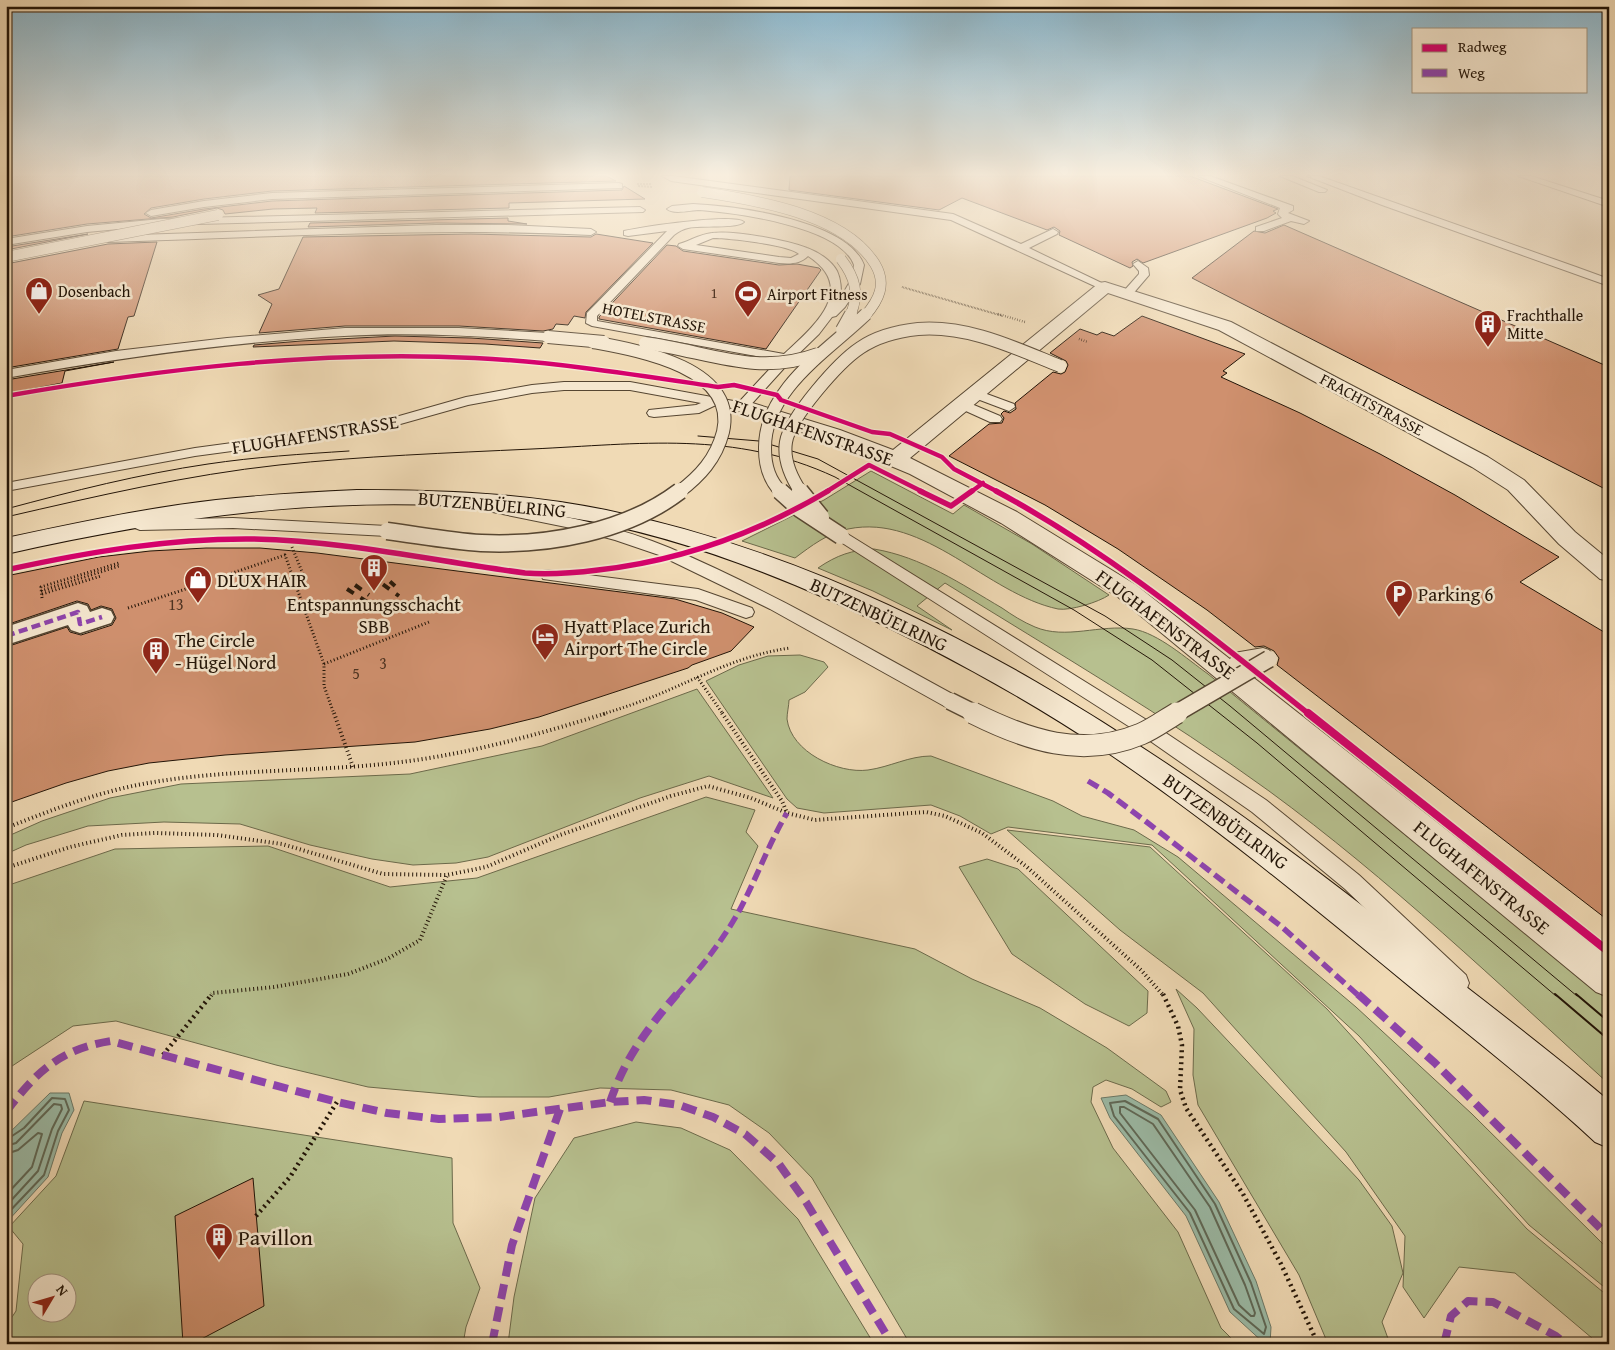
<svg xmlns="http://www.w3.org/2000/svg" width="1615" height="1350" font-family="'Gentium Book Plus',serif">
  <rect width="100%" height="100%" fill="#f0dab5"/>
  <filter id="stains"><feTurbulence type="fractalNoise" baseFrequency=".004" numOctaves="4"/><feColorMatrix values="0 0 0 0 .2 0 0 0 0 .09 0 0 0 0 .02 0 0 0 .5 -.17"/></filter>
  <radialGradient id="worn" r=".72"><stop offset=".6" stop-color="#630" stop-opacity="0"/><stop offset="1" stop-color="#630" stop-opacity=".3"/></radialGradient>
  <g fill="#b7c08f" stroke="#6c6a4b" fill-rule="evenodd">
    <path d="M871,471L953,514L964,505L1032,544L1109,595C1099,602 1070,611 1058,609C987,594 925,513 848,529C828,533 811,546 795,558L742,541L824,500Z"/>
    <path d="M874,549C922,557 961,584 1002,608C1012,615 1023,622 1035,627C1066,640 1100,624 1133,629C1158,633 1187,659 1208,674L1609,1001V1084C1500,985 1388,878 1269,791C1166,716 1054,651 945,583L917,606L952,630L873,591L818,568C837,555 852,550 874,549Z"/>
    <path d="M800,655L824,662L828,667L805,692L789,700C789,705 787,713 787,719C791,752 838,774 868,770C890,767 909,756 931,756L1053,801L1082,816L1134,830L1178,857L1356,1007L1472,1114L1605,1246L1609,1250V1291L1529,1225L1359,1036L1152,845L1008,827L991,834L960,816L931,805L824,813L797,808L787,799L706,681L739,665L768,656Z"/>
    <polygon points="697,689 773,798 709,776 640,798 488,857 456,863 413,865 372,859 310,845 240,824 164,822 88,826 26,845 6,854 6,837 42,821 110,798 181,784 410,774 542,746"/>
    <polygon points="706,797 755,810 746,832 758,846 731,909 915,949 972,979 1040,1008 1107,1048 1166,1091 1171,1102 1161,1107 1132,1089 1106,1080 1093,1087 1091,1102 1113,1148 1178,1232 1221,1328 1237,1344 910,1344 812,1178 769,1133 729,1105 671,1090 600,1088 549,1097 479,1097 368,1087 276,1065 116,1021 73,1026 6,1070 6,886 115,849 268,846 390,887 477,878"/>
    <polygon points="1007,830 1150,847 1327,1009 1527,1229 1609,1297 1609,1344 1599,1344 1515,1273 1459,1267 1424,1318 1403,1287 1405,1236 1346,1152 1203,993 1120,930"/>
    <polygon points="987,859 1018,869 1148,991 1147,1013 1129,1026 1085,1004 1012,954 959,867"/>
    <polygon points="1176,989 1197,1008 1359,1180 1392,1226 1403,1273 1382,1322 1390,1344 1328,1344 1299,1275 1198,1105 1193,1075 1194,1029"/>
    <path d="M84,1101L452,1158L453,1223L480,1288L466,1327L463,1344H6V1326L16,1311L23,1244L9,1227L56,1176ZM38,1282H68V1312H38Z"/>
    <polygon points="636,1122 681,1128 730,1150 798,1219 874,1344 508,1344 514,1297 535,1198 574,1138"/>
  </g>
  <g fill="#9bbba7" stroke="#6b7867">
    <polygon points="50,1093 69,1093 74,1110 62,1133 48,1177 6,1223 6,1136"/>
    <polygon points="1126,1095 1161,1115 1219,1202 1256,1281 1271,1327 1270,1344 1265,1344 1230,1312 1186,1216 1110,1118 1101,1098"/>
  </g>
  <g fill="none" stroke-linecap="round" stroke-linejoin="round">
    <g stroke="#5e6857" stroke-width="2">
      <polygon points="1125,1101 1158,1119 1215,1204 1251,1283 1266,1327 1264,1334 1234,1309 1190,1213 1114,1116 1110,1103"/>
      <polygon points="1120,1107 1124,1107 1153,1124 1210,1207 1245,1285 1255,1313 1254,1316 1251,1316 1239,1305 1195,1210 1120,1113"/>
      <polyline points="6,1140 24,1128 52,1098 65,1099 69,1110 58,1131 44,1175 6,1215"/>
      <polyline points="6,1146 16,1143 54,1104 61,1105 62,1109 52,1129 38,1171 6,1206"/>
      <polyline points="6,1154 18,1150 38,1133 42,1134 32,1167 6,1195"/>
    </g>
  </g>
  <g fill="#cf906e" stroke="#221407">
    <polygon points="6,176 606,176 616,181 272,191 204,199 151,208 144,214 151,218 204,209 272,201 622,190 624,186 645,199 509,203 509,208 315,213 317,208 273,209 225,214 223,210 217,208 173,217 87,224 6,237"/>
    <polygon points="790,176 1190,176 1278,209 1273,211 1276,213 1267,218 1143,263 1137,259 1132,262 1133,266 1130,268 1059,235 1060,231 1054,227 1047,230 962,198 939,210 789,190"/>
    <polygon points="508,218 508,221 527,224 436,223 308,227 310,223"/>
    <polygon points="1284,225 1609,367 1609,491 1192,278 1254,231 1265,233"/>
    <polygon points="88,234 6,250 6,247"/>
    <polygon points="470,234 591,237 596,234 653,243 586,312 585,318 574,316 568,325 556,324 553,329 543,331 459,326 345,326 259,333 272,304 258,295 279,289 303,237"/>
    <polygon points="157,242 134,316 128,317 118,349 6,368 6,264 108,244"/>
    <polygon points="667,245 676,246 683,251 779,265 797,264 819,268 821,270 766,349 599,319 599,317"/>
    <polygon points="1142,316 1245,354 1223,371 1227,373 1221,377 1300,413 1380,454 1455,495 1559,557 1520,582 1609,635 1609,921 1277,665 1279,658 1274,651 1264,646 1255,647 1207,610 1118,549 1045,505 949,456 989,424 1002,423 1004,418 1001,414 1004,411 1010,413 1016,409 1015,403 1053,372 1061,374 1065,372 1068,365 1066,361 1050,353 1080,329 1097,335 1102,332 1114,336"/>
    <polygon points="395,336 471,338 543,343 540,348 485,344 394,341 253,347 254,345 301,341"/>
    <polygon points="114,362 65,371 62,383 6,394 6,380"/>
    <polygon points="206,548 260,548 317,553 675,599 722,613 754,627 731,651 692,665 688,668 539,717 490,729 415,742 225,755 149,763 108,771 66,783 6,804 6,647 67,627 70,632 81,635 112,625 116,618 112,609 101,606 91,610 88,604 77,601 6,625 6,576 99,557 150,551"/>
    <polygon points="253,1178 264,1306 192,1344 183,1344 175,1216"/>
  </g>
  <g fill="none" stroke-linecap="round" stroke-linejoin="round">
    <defs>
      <g id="service">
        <polygon points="662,176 673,176 953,214 1021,244 1053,229 1058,232 1057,234 1029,248 1110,287 1109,289 1101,289 951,220 671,181"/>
        <polygon points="1198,176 1210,176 1293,206 1293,210 1288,213 1309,221 1304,224 1291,221 1264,231 1256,231 1256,227 1282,218 1278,214 1280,208"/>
        <polygon points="1280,176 1292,176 1327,190 1325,192 1319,192"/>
        <polygon points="1307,176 1319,176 1576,267 1609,279 1609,286 1382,205"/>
        <polygon points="1518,176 1531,176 1609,201 1609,207"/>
        <polygon points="619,183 622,184 622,188 272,199 204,207 151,216 146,213 151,210 204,201 272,193"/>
        <path d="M693,204C736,206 847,220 864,265L860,284L845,307L836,316L832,317L819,334L786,366L747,409L742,410L716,405L699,413L654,417L649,416L647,413L649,410L696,405L701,403L630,390H564L532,393L468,405L372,432L195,456L6,491V483L195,448L371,424L466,397L532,385L564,382H630L739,402L778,360L592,326L586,323L587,313L667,231L628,236L624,235V231C642,227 733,213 744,222C736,229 701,225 688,228C683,229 678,232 674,235L597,316V321L784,354C813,327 859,289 808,256C800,264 790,264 779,263L683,249L678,246L679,244C690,241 700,234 712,233C733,230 787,240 807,248C818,252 831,260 837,271C841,280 841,288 841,297L852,278L854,265C840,226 736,213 700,210C691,210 674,215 667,209L672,206ZM713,238C728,238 790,245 799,254L791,258L779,257L696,245Z"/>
        <polygon points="640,207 645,210 643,212 161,225 87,232 6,245 6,239 87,226 161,219"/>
        <path d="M436,225H508L591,229L596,232L591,235C430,227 269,237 108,242L103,239L108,236Z"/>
        <polygon points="1138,261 1148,268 1149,275 1131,296 1123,296 1121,294 1123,292 1139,274 1139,271 1133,264"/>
        <path d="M345,328H459L548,333L554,337L548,341C480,336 412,332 344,336C230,342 118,358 6,378V370L116,351L227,338Z"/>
        <polygon points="976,390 1014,404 1015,407 1009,411 972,397 970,394"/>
        <polygon points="962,400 1000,416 1002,419 1000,422 990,422 957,407 956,404 957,401"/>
        <path d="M483,501C546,513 611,523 670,548C769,590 862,645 956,696L959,701L956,706L950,708L944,706L770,609L659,555L615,540L566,527L478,509L476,506L478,503Z"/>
        <polygon points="233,518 387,526 392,528 395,531 392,534 387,536 233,528 140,530 135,528 133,525 135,522 140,520"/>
        <polygon points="841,531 846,533 1145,719 1266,800 1359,875 1466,975 1469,983 1466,991 1458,994 1450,991 1345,889 1252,812 1133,729 836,539 833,536 836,533"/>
        <polygon points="549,570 698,589 752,608 754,612 752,616 746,618 696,600 543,579 541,575 543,571"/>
        <path d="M1263,648L1269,650L1272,654L1269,658L1245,663C1239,673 1236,682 1224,678L1221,673L1234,653Z"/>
      </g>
      <polygon id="pedestrian" points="78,603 87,606 90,612 102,608 111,611 114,617 111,623 80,633 71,630 68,625 6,645 6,627"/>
      <polygon id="minor" points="1105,282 1231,322 1488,457 1524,480 1575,532 1609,560 1609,581 1600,579 1559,544 1508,490 1472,467 1219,330 1108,293 910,458 1017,512 1136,585 1609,958 1609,997 1596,992 1118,597 1001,523 910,474 843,446 735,410 732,406 735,402 742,400 749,402 840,430 893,450 1099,283"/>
      <path id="secondary" d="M357,490C441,490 524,493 606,510C913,574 1177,759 1418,949C1482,1000 1547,1048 1609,1101V1148L1595,1142C1534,1085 1467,1034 1403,981C1306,901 1209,821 1105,751C1018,693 925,643 830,600C746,563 657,531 566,517C376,488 192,512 6,554V538C76,523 146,508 216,500C263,495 310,492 357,490Z"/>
    </defs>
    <use href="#service" stroke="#564632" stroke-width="2"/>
    <use href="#pedestrian" stroke="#564632" stroke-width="3"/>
    <use href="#minor" stroke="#564632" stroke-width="2"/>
    <use href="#secondary" stroke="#221407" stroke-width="2"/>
    <g stroke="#221407" stroke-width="2" stroke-dasharray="0.5 1" stroke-linecap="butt">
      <polyline points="637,184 651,184"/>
      <polyline points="638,186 652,187"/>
      <polyline points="902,287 1003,316"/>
    </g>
    <g stroke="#221407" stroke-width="2.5" stroke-dasharray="0.5 2" stroke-linecap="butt">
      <polyline points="998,314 1025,322"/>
      <polyline points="1079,339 1088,342"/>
    </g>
    <g stroke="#221407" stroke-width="3" stroke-dasharray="1 2.5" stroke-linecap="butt">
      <polyline points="292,547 305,579 296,582"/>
      <polyline points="218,578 285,555 324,664 324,686 334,714"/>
      <polyline points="41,591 119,566"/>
      <polyline points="42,594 101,576"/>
      <polyline points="42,598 41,587 119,563"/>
      <polyline points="128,608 192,587"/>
      <polyline points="324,664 429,622"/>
      <polyline points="697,677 723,714"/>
      <path d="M603,714C626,707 649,699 671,689C710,672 747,654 790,648"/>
    </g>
    <g stroke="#221407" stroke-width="4" stroke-dasharray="1 3" stroke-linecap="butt">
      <polyline points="334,713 353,767"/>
      <polyline points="722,713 782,801 787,813"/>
      <path d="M6,828C54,809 103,790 154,782C233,769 313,772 393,763C465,755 537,735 607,713"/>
      <polyline points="6,868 70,847 122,835 155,833 217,835 282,844 383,874 447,875 486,867 560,835 671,796 708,786 751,798 787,813 815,820 926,812 945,816 982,833 1027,867 1141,970 1164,996"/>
      <polyline points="211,996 213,993 274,987 348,974 387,959 420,940 447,875"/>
    </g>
    <g stroke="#221407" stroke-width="4.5" stroke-dasharray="2 4" stroke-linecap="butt">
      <polyline points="1163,994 1178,1026 1182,1045 1180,1090 1186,1108 1243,1194 1281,1264 1318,1344"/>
      <polyline points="163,1055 212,994"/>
      <polyline points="256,1216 290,1177 337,1102"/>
    </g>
    <use href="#service" fill="#f5e7cf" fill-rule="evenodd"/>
    <use href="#pedestrian" fill="#f5e7cf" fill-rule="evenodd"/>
    <use href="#minor" fill="#f5e7cf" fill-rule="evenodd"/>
    <use href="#secondary" fill="#f5e7cf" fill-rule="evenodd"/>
    <g stroke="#221407" stroke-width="1">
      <polyline points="698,436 759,441 818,459 1105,616 1172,660 1230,706 1577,996"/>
      <path d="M6,509C73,491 140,474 208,464C255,457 302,454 349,451"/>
      <path d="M6,517C97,496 187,475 279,465C363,456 448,453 532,449C640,444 734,430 835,477L1074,610L1152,660L1257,743L1556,996"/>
    </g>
    <g stroke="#221407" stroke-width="2">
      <polyline points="1555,994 1609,1040"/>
      <polyline points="1576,994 1609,1022"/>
    </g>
    <g stroke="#221407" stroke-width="4" stroke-dasharray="8 8" stroke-linecap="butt">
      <polyline points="378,571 395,586"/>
      <polyline points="370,575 399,596"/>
      <polyline points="355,585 369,595"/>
      <polyline points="347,589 378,609"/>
    </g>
    <defs>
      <g id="service-bridge-far3">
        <path d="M702,192C756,200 844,214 875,264C887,284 879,300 865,316"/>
        <polyline points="6,257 218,215"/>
        <path d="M841,259C855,277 860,294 850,316"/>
      </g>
      <g id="service-bridge-far2">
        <polyline points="842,330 851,314"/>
        <polyline points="548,337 604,342"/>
        <path d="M593,342C636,350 738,367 723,432C716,459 700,476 679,492"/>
        <path d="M645,343C707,351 756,377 818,354"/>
        <path d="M781,492C770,481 765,465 765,449C764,389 828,351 866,314"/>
        <path d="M801,492C791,477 783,460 786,442C790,417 839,362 860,348C876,337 899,331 918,329C968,325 1015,348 1060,366"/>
      </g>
      <g id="service-bridge-far1">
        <polyline points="780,491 800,509 841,536"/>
        <polyline points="800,491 821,517"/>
        <path d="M387,531C418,535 450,541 481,543C548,546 626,532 680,491"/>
        <polyline points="950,701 976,714"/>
        <polyline points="1175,714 1269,659"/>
      </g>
      <path id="service-bridge" d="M973,713C1027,740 1082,759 1141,734C1153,729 1165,720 1177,713"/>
    </defs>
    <use href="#service-bridge-far3" stroke="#564632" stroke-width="11" stroke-linecap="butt"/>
    <use href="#service-bridge-far2" stroke="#564632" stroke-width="14" stroke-linecap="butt"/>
    <use href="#service-bridge-far1" stroke="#564632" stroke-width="19" stroke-linecap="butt"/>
    <use href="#service-bridge" stroke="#564632" stroke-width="23" stroke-linecap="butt"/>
    <use href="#service-bridge-far3" stroke="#f5e7cf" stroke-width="10"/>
    <use href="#service-bridge-far2" stroke="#f5e7cf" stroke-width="12"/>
    <use href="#service-bridge-far1" stroke="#f5e7cf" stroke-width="16"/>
    <use href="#service-bridge" stroke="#f5e7cf" stroke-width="21"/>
    <polyline stroke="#8e44ad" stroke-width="4.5" stroke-dasharray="9 4.5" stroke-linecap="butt" points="6,636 78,612 80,624 102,617"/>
    <g stroke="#8e44ad" stroke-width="5.5" stroke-dasharray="12 5.5" stroke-linecap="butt">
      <polyline points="1088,781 1108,793 1144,820 1282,927 1359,996"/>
      <path d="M676,996C699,970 721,943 738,913C756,880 768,845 787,813"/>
    </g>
    <g stroke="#8e44ad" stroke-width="8" stroke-dasharray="15 8" stroke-linecap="butt">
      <polyline points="1358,994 1435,1063 1609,1237"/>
      <path d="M610,1102C625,1058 647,1029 677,994"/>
      <path d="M6,1112C36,1072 60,1049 111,1041L337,1102L387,1113L439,1119L499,1117L610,1102L644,1100L679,1105L713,1117L745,1134L779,1164L806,1202L892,1344"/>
      <polyline points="492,1344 512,1245 560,1109"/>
      <polyline points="1444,1344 1451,1316 1468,1301 1493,1302 1556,1336 1566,1344"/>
    </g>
    <defs>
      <g id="cycleway-far2">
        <path d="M6,396C161,369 317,350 475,358C556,362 637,375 718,387L734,385L777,395L781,400L872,432L890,434L942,457L954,469L998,492"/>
        <polyline points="826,492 869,465 923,492"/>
        <polyline points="971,492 983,483"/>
      </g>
      <g id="cycleway-far1">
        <polyline points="920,491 951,506 972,491"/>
        <path d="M996,491C1110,552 1208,634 1309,714"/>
        <path d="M6,570C88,552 170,538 254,539C345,541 435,561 525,573C549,575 574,573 598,570C680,561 757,533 828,491"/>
      </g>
      <polyline id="cycleway" points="1308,713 1609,952"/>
    </defs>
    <use href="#cycleway-far2" stroke="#f5e7cf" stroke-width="7"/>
    <use href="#cycleway-far1" stroke="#f5e7cf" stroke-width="9"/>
    <use href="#cycleway" stroke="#f5e7cf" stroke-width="11"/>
    <use href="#cycleway-far2" stroke="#d6006c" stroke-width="4.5"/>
    <use href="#cycleway-far1" stroke="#d6006c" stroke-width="5.5"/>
    <use href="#cycleway" stroke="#d6006c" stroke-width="8"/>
  </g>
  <linearGradient id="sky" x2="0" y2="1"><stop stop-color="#89b7ce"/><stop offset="0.48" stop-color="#f8eede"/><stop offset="1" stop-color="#f8eede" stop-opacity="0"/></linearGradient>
  <rect width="1615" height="364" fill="url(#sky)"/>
  <defs>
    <symbol id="shop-pin" viewBox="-11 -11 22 30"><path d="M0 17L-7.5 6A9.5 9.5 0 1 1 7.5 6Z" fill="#8f2418" stroke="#f5e7cf"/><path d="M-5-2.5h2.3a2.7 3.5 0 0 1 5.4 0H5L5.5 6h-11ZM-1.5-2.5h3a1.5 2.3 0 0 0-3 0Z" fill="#fff"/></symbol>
    <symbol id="stadium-pin" viewBox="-11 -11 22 30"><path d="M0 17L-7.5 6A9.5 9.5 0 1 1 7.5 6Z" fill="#8f2418" stroke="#f5e7cf"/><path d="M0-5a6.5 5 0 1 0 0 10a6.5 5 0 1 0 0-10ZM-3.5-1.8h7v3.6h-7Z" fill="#fff"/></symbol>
    <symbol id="building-pin" viewBox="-11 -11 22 30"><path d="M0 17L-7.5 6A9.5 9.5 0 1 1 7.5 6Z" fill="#8f2418" stroke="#f5e7cf"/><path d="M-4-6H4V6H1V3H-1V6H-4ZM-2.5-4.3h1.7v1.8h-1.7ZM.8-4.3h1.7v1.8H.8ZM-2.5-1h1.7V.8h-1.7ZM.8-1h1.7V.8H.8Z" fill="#fff"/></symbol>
    <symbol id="parking-pin" viewBox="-11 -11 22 30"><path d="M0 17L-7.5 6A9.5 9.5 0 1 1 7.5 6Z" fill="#8f2418" stroke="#f5e7cf"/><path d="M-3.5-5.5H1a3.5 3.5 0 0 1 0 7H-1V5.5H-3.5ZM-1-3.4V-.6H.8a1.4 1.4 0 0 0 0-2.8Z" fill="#fff"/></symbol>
    <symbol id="hotel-pin" viewBox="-11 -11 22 30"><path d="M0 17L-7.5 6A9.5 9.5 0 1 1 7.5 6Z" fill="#8f2418" stroke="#f5e7cf"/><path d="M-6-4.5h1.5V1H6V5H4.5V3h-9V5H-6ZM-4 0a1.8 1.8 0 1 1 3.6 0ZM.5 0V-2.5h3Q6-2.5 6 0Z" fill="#fff"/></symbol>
  </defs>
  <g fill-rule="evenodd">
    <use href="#shop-pin" x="23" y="275" width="32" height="43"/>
    <use href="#stadium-pin" x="732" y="278" width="32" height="43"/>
    <use href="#building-pin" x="1472" y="308" width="32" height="43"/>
    <use href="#building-pin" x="358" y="552" width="32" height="43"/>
    <use href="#shop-pin" x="182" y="564" width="32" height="43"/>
    <use href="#parking-pin" x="1383" y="578" width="32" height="43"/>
    <use href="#hotel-pin" x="529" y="621" width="32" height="43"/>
    <use href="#building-pin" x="140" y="635" width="32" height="43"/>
    <use href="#building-pin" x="203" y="1221" width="32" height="43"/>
  </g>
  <g text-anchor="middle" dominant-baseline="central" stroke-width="5" stroke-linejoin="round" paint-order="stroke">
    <g font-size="14" fill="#4d3321">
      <text x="714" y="293">1</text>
    </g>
    <g font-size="16" fill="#221407" stroke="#f5e7cf" text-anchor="start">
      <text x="58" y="291">Dosenbach</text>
      <text x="767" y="294">Airport Fitness</text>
      <text x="1507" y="315">Frachthalle<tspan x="1507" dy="18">Mitte</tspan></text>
    </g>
    <g font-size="16" fill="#221407" stroke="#f5e7cf">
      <text transform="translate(654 317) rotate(11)">HOTELSTRASSE</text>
      <text transform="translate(1372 404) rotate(28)">FRACHTSTRASSE</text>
    </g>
    <g font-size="16" fill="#4d3321">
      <text x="176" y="604">13</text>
      <text x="383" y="663">3</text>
      <text x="356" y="673">5</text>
    </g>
    <g font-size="19" fill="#221407" stroke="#f5e7cf">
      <text transform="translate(813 432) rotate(19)">FLUGHAFENSTRASSE</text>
      <text transform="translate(315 434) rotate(-9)">FLUGHAFENSTRASSE</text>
      <text transform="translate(492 504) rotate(5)">BUTZENBÜELRING</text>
      <text transform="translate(879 614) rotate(25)">BUTZENBÜELRING</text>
      <text transform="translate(1166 624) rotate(37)">FLUGHAFENSTRASSE</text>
      <text transform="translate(1226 821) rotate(36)">BUTZENBÜELRING</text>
      <text transform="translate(1482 877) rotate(39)">FLUGHAFENSTRASSE</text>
    </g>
    <g font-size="19" fill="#221407" stroke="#f5e7cf" text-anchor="start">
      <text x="217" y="580">DLUX HAIR</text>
      <text x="1418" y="594">Parking 6</text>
      <text x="374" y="604" text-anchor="middle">Entspannungsschacht<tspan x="374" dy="22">SBB</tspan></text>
      <text x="564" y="626">Hyatt Place Zurich<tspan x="564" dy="22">Airport The Circle</tspan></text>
      <text x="175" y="640">The Circle<tspan x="175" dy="22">- Hügel Nord</tspan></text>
    </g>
    <g font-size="22" fill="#221407" stroke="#f5e7cf" text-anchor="start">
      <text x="238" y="1237">Pavillon</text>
    </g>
  </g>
  <rect width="1615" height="1350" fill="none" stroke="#f0dab5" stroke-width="25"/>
  <rect x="8" y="8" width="1600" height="1335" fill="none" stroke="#221407" stroke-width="2.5"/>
  <rect x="12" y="12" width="1590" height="1325" fill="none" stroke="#221407"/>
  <rect x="1412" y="28" width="175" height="65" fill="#f5e7cf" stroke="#a1937f"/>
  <rect x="1422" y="44" width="25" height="8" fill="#d6006c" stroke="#a1937f"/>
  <text x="1458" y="52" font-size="15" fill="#221407">Radweg</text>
  <rect x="1422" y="69" width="25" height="8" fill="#8e44ad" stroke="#a1937f"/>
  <text x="1458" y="78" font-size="15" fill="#221407">Weg</text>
  <g transform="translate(52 1298) rotate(52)"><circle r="24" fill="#f5e7cf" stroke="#a1937f"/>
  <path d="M0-4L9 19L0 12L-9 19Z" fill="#8f2418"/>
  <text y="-8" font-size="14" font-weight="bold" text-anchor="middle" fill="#221407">N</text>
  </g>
  <rect width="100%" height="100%" filter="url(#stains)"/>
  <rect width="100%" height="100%" fill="url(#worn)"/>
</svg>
